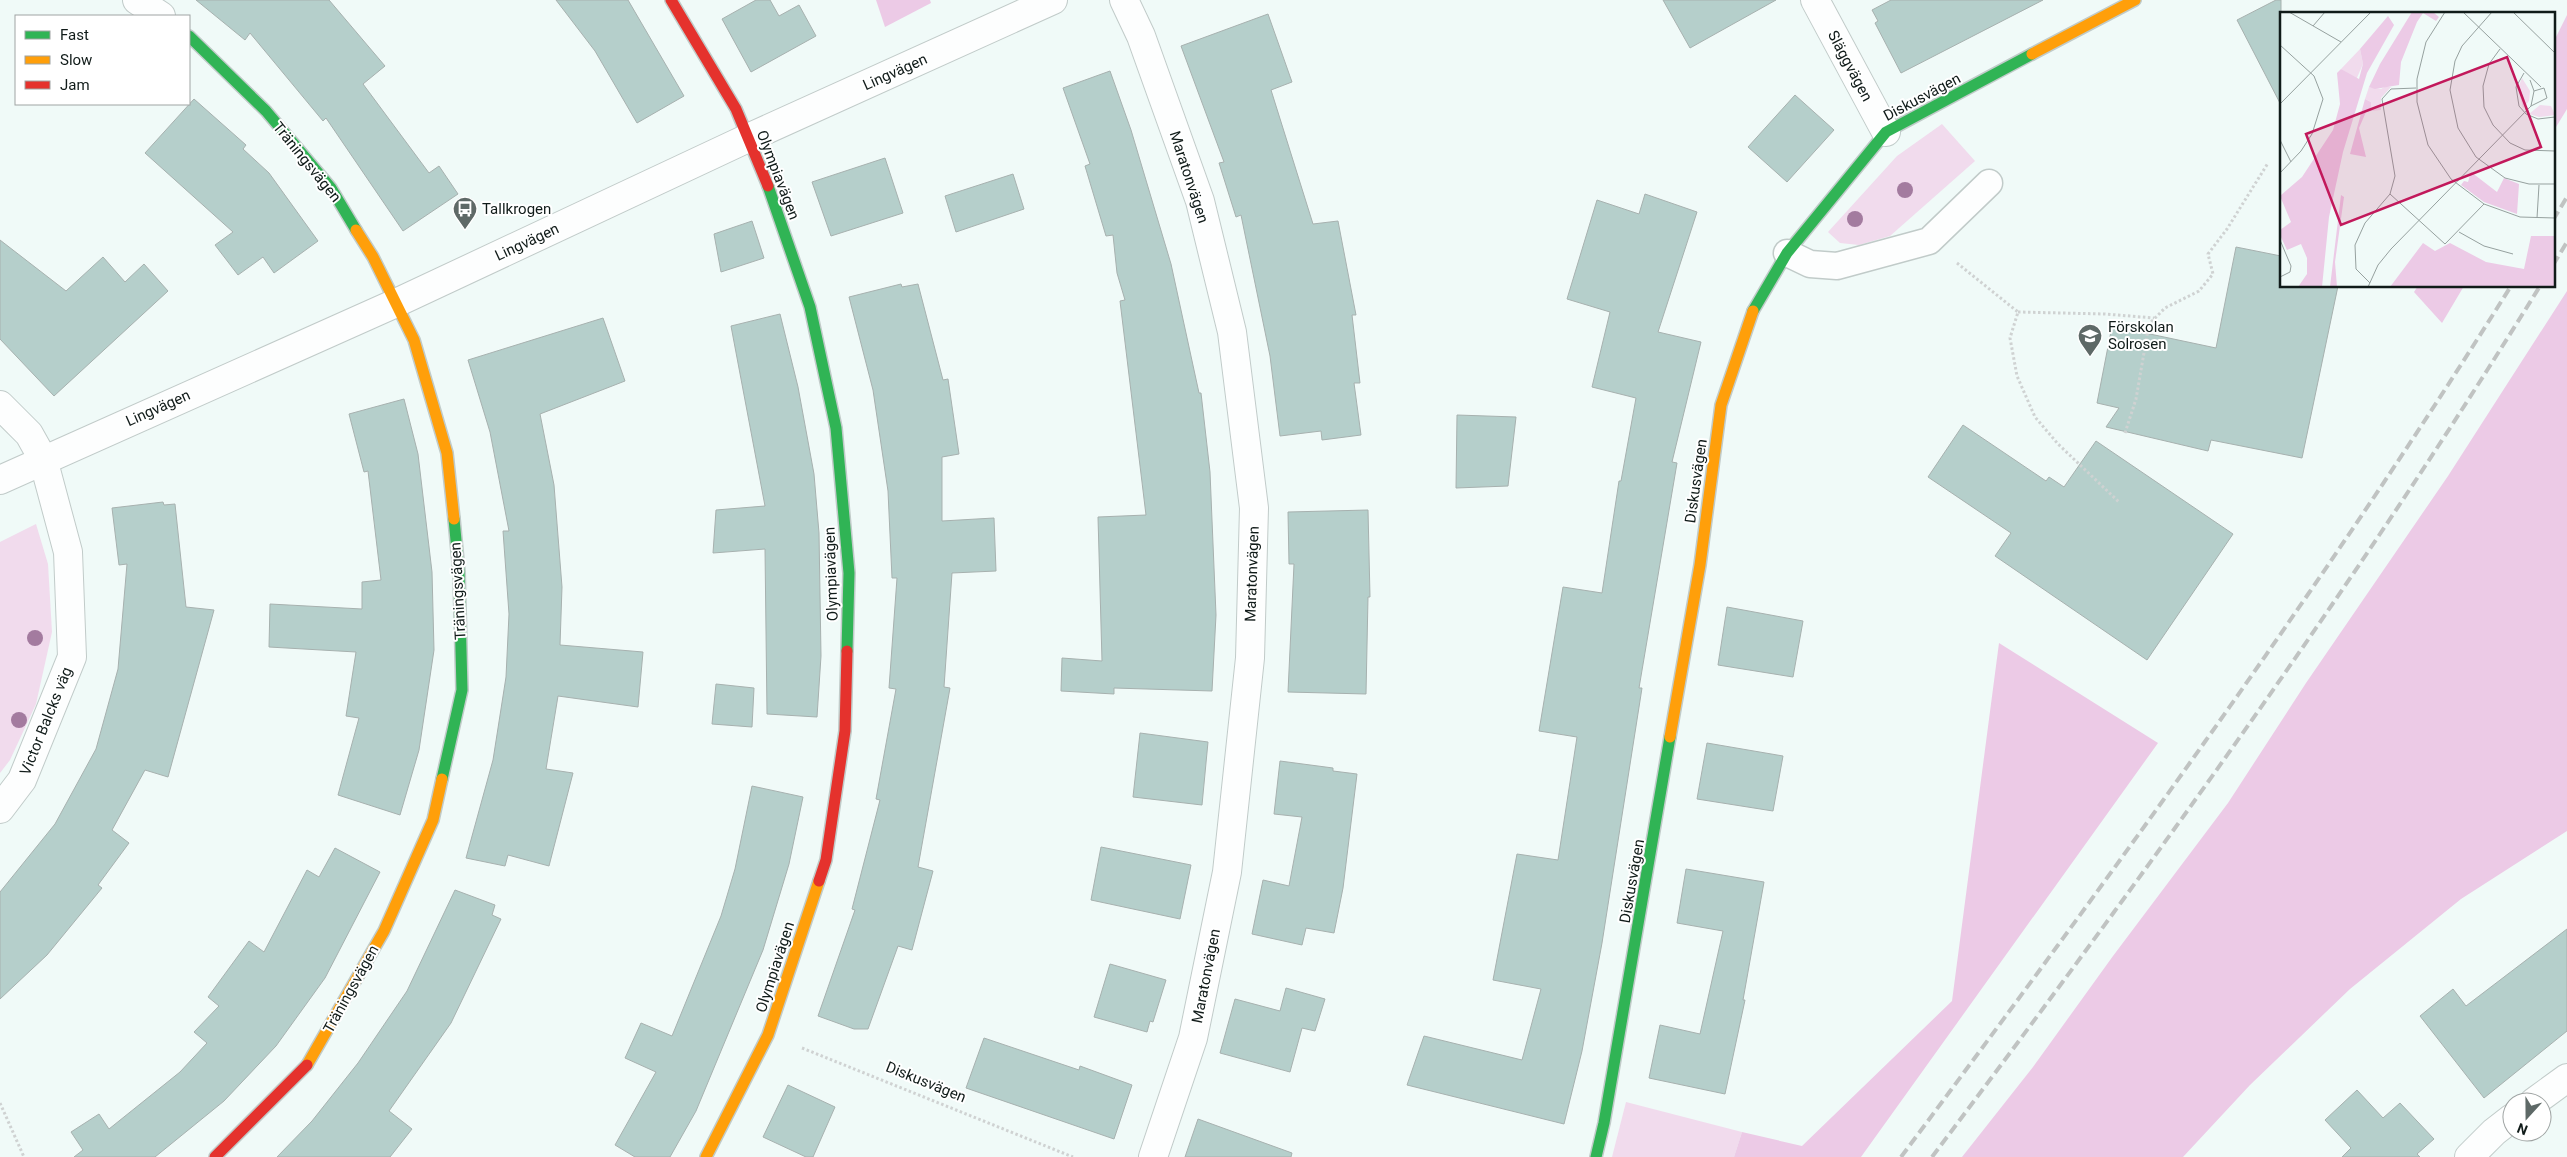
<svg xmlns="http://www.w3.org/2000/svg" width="2567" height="1157" font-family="Roboto,sans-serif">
  <rect width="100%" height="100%" fill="#f0faf8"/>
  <g fill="#f1dbed">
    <polygon points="1942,124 1975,161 1890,236 1859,245 1840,243 1828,232 1897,156"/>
    <polygon points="36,524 48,564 52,632 36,704 10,760 0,773 0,542"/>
    <polygon points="1626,1102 1742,1132 1734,1157 1612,1157"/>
  </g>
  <g fill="#eccae6">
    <polygon points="876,0 930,0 931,3 885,27"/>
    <polygon points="2567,15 2567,109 2553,132 2553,43"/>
    <polygon points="2418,286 2464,286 2442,323 2414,292"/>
    <polygon points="2567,291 2567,831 2461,899 2350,989 2250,1085 2183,1157 1962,1157 2033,1067 2113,956 2228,803 2306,683 2448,476"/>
    <polygon points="1999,643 2158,743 1861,1157 1734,1157 1742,1132 1802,1146 1952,1001"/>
  </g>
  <g fill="#b5cfcb" stroke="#a7b1af">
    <polygon points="196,0 329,0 385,66 363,84 429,173 439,166 458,194 403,231 326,118 323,121 250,33 245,40"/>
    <polygon points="556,0 628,0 684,96 637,123 595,51"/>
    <polygon points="756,0 770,0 779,16 799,5 816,36 751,72 722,19"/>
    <polygon points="1663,0 1776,0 1690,48"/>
    <polygon points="1891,0 2043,0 1901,73 1875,23 1878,21 1872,10"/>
    <polygon points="2276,0 2281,0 2281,105 2237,20"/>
    <polygon points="1268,14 1292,82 1271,90 1313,224 1338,221 1356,315 1352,315 1360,383 1354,383 1361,435 1322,440 1321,431 1280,436 1270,356 1241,215 1236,217 1219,163 1224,162 1181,46"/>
    <polygon points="1110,71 1131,130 1171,264 1199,393 1201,393 1210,472 1216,615 1212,691 1114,688 1114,694 1061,691 1062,658 1102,661 1098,517 1146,515 1120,301 1125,300 1117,273 1113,235 1106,236 1085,166 1090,164 1063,88"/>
    <polygon points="1795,95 1834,130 1787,182 1748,147"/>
    <polygon points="194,99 246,145 243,149 269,173 318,241 274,273 263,257 238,275 215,245 233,232 145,153"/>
    <polygon points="885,158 903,213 831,236 812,182"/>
    <polygon points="1013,174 1024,209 956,232 945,196"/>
    <polygon points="1645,194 1697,212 1658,332 1701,342 1672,462 1677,463 1639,688 1642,688 1602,943 1582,1051 1564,1124 1407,1085 1424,1036 1522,1060 1541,989 1493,980 1517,854 1558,860 1577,737 1539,731 1563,587 1602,593 1619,481 1621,481 1636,398 1592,387 1610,312 1567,299 1597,200 1639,214"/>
    <polygon points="752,221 764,258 721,272 714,234"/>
    <polygon points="0,240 66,291 103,257 125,282 144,264 168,291 54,396 0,339"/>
    <polygon points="2236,247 2281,256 2281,286 2338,286 2302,458 2211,440 2208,451 2106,427 2119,408 2097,403 2112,326 2216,348"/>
    <polygon points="901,284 902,287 918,284 943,380 948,379 959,454 942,457 942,521 994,518 996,571 952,573 944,687 950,688 918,867 933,871 912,950 898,946 868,1029 854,1029 818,1016 855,910 852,909 880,800 876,799 896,689 889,688 897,578 892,578 888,491 873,390 849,297"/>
    <polygon points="780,314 798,387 814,474 819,533 821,656 817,717 767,714 765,549 713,553 716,510 765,506 731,326"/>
    <polygon points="603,318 625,381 540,414 554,485 562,587 560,645 643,652 638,707 558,696 546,769 573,773 549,866 508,855 505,866 466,858 493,760 506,677 509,614 503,531 509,531 490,432 468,360"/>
    <polygon points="404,399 418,454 432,572 434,650 419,750 400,815 338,795 359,718 346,716 356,652 269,647 270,604 362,609 362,582 381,580 368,471 364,472 349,414"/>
    <polygon points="1457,415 1516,417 1508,486 1456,488"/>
    <polygon points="1963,425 2046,481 2049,477 2064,487 2096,441 2233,534 2147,660 1995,556 2011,533 1928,477"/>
    <polygon points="163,502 164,505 175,504 186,607 214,610 168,777 145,770 112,830 129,843 98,885 102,888 47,955 0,999 0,892 55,824 96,749 118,669 127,564 119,565 112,508"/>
    <polygon points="1368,510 1370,597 1368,597 1366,694 1288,692 1294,564 1289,564 1288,512"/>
    <polygon points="1727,607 1803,621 1793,677 1718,665"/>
    <polygon points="716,684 754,688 752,727 712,724"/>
    <polygon points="1140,733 1208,742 1202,805 1133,797"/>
    <polygon points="1707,743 1783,756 1773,811 1697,799"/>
    <polygon points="1280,761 1333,768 1333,771 1357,774 1343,888 1334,933 1306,928 1302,945 1252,934 1263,880 1289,886 1302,817 1274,814"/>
    <polygon points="752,786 803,797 789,864 763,950 696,1111 670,1157 635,1157 615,1145 656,1072 625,1058 641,1023 672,1036 721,916 735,869"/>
    <polygon points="1101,847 1191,865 1180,919 1091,900"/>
    <polygon points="335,848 380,872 325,978 276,1046 224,1101 155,1157 74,1157 83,1150 71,1132 99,1114 109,1129 180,1072 207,1043 194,1032 219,1006 208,997 249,941 264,952 307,870 319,877"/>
    <polygon points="1686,869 1764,882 1743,1000 1745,1000 1725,1094 1649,1078 1660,1025 1700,1034 1723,931 1677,923"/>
    <polygon points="455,890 495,905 492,915 501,919 451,1023 389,1111 412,1129 390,1157 277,1157 312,1121 358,1063 407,991"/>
    <polygon points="2567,929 2567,1031 2484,1098 2420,1016 2453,989 2466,1006"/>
    <polygon points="1110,964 1166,980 1153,1022 1150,1021 1147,1032 1094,1017"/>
    <polygon points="1286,988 1325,999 1315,1031 1302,1028 1290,1072 1220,1053 1235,999 1280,1011"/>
    <polygon points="984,1038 1079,1070 1080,1066 1132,1085 1114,1139 966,1088"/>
    <polygon points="788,1085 835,1107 813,1157 806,1157 763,1137"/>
    <polygon points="2357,1090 2383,1118 2400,1103 2434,1139 2417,1154 2420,1157 2342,1157 2351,1148 2325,1120"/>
    <polygon points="1198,1119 1292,1153 1291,1157 1185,1157"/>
  </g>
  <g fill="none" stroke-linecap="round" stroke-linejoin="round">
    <defs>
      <polyline id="lane" points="1787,253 1810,264 1837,266 1929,241 1989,183"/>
      <g id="street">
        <polyline points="137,0 161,16"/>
        <polyline points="1124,0 1141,36 1200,201 1232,332 1254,508 1250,658 1227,872 1193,1038 1153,1157"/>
        <polyline points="1815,0 1886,132"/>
        <polyline points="0,405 29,434 43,459 68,552 72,657 22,780 0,809"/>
        <polyline points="0,480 396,303 748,138 1053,0"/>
        <polyline points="2534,1102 2567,1078"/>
        <polyline points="2469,1157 2494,1132 2512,1118"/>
      </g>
      <g id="fast">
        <polyline points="189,36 266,111 331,188 356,230"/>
        <polyline points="768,186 810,307 836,428 849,573 847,651"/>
        <polyline points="1753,311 1787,253 1886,132 2032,54"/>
        <polyline points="442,779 462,690 459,572 454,519"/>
        <polyline points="1596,1157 1604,1123 1670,737"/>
      </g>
      <g id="slow">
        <polyline points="2032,54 2135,0"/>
        <polyline points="356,230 373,257 414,340 447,453 454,519"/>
        <polyline points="1670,737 1700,565 1721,405 1753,311"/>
        <polyline points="307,1065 384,931 433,820 442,779"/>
        <polyline points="706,1157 768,1035 819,881"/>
      </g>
      <g id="jam">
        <polyline points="671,0 736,109 768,186"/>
        <polyline points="819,881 826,860 845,731 847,651"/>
        <polyline points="215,1157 307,1065"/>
      </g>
    </defs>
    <use href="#lane" stroke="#c1cbc9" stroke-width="29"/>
    <use href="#street" stroke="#c1cbc9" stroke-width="30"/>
    <use href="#fast" stroke="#c1cbc9" stroke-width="14"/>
    <use href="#slow" stroke="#c1cbc9" stroke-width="14"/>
    <use href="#jam" stroke="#c1cbc9" stroke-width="14"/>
    <g stroke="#cfd2d2" stroke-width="3" stroke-dasharray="2.5 2.5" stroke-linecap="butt">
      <polyline points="1957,263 2018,312 2010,338 2017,376 2035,417 2058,444 2120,503"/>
      <polyline points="2018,312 2105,314 2154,318"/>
      <polyline points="2125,433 2136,399 2149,324 2165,308 2199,291 2213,274 2208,254 2227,229 2268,163"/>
      <polyline points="802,1048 1073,1157"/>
      <polyline points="0,1103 24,1157"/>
    </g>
    <use href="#lane" stroke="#fdfefe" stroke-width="26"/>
    <use href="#street" stroke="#fdfefe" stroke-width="28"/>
    <use href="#fast" stroke="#30b455" stroke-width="11"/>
    <use href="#slow" stroke="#ff9f0a" stroke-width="11"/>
    <use href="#jam" stroke="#e5322d" stroke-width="11"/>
    <g stroke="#c0c3c2" stroke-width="4" stroke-dasharray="10 5" stroke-linecap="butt">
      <polyline points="2553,220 2567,197"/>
      <polyline points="2553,265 2567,242"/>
      <path d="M1901,1157C2113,873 2323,586 2511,286"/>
      <path d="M1932,1157C2145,874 2354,587 2540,286"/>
    </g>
  </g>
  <g fill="#a37b9f">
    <circle cx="1905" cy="190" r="8"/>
    <circle cx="1855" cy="219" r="8"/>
    <circle cx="35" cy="638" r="8"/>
    <circle cx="19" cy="720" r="8"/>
  </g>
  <defs>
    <symbol id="bus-pin" viewBox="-11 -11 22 30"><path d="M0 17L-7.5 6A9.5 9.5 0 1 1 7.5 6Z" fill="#5e6967" stroke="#fff"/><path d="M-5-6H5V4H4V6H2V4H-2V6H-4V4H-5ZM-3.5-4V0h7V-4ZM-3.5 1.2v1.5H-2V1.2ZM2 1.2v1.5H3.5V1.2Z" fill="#fff"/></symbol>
    <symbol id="school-pin" viewBox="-11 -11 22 30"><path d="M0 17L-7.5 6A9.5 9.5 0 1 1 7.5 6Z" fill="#5e6967" stroke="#fff"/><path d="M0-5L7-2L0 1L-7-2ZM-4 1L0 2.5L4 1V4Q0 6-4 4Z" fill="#fff"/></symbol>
  </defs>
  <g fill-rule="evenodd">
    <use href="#bus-pin" x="451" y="195" width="28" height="38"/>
    <use href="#school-pin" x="2076" y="322" width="28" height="38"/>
  </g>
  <g text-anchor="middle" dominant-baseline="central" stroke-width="4" stroke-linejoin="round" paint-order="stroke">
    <g font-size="15" fill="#101b19" stroke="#fff">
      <text transform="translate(1850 66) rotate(62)">Släggvägen</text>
      <text transform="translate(895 72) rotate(-24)">Lingvägen</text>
      <text transform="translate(1922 97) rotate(-28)">Diskusvägen</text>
      <text transform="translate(307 162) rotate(51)">Träningsvägen</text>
      <text transform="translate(778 175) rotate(69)">Olympiavägen</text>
      <text transform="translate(1189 177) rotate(72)">Maratonvägen</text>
      <text transform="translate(527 242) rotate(-25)">Lingvägen</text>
      <text transform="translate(158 408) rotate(-24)">Lingvägen</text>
      <text transform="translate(1696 481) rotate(-82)">Diskusvägen</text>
      <text transform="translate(831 574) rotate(-92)">Olympiavägen</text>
      <text transform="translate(1252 574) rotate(-88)">Maratonvägen</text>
      <text transform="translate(458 591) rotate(-93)">Träningsvägen</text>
      <text transform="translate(46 721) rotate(-68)">Victor Balcks väg</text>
      <text transform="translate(1632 881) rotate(-80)">Diskusvägen</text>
      <text transform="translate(775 967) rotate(-72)">Olympiavägen</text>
      <text transform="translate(1206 976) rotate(-79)">Maratonvägen</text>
      <text transform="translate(351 989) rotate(-61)">Träningsvägen</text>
      <text transform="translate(926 1082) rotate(22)">Diskusvägen</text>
    </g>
    <g font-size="15" fill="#101b19" stroke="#fff" text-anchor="start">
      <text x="482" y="209">Tallkrogen</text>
      <text x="2108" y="327">Förskolan<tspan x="2108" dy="17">Solrosen</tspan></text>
    </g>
  </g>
  <g transform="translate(2280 12)">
    <rect width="275" height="275" fill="#f0faf8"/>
    <path d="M80,37L83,52L76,68L61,57ZM242,66L250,79L249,89L243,96L238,76ZM106,74L111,75L101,86V98L91,99V90L85,87L89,75L101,77ZM260,93L271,94L275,103L259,105L249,102Z" fill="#f1dbed"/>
    <path d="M132,0H153L159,5L156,9L143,1L137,10L121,50L119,73L95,77L89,75L100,52ZM108,4L114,13L87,61L63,140L49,205L42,275H18L27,262V246L21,232L7,238L0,223V218L11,210L0,184L22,165L53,118L60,92L57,61L61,57L79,67L83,52L80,37ZM85,87L91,90V99L86,100L79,116L86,145L70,142ZM191,160L217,180L224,166L239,172L237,202L204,190L181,173L184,169L188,170ZM61,183L64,185L55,250L57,275H50ZM251,224H275V274L110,275L143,231L155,239L170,231L206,250L244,257Z" fill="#eccae6"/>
    <path fill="none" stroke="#96a19f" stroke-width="1" d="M9,0L61,30M165,0L146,30L137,67V90L148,133L171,167L204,192L240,205L275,206M183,0L261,75M212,0L182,34L175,49L170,78L178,116L196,145L225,166L249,172H275M233,0L275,41M33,14L45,0M0,33L34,64L43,87L32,122L21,139L0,161M220,37L209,52L203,74L204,95L213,113L230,131L245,138L275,139M244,61L236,75L239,94L246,102L258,107L275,105M250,68L254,79L251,94M0,92L91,0M0,128L11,150M110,182L165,232L204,192M257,206L259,173M179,220L204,234L233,242M0,228L11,254L10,260L0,265M90,271L76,257L75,233L85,211L110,182L115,164L102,87L111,77L136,76M88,275L98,253L111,237L251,94L267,86L264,76L254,79"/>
    <path fill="#c2185b" fill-opacity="0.15" stroke="#c2185b" stroke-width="2.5" d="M227,45L261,135L61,213L26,122Z"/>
    <rect width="275" height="275" fill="none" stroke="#101b19" stroke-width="2.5"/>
  </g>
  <rect x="15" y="15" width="175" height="90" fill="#ffffff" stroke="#9fa4a3"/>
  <rect x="25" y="31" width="25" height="8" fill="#30b455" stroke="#9fa4a3"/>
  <text x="60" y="40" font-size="15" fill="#101b19">Fast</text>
  <rect x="25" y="56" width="25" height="8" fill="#ff9f0a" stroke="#9fa4a3"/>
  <text x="60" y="65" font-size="15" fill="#101b19">Slow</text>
  <rect x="25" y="81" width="25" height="8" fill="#e5322d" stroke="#9fa4a3"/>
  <text x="60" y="90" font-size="15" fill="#101b19">Jam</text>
  <g transform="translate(2527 1117) rotate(201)"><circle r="24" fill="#ffffff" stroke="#9fa4a3"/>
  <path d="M0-4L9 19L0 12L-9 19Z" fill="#5e6967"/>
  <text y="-8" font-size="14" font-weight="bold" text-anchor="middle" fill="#101b19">N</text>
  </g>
</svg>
